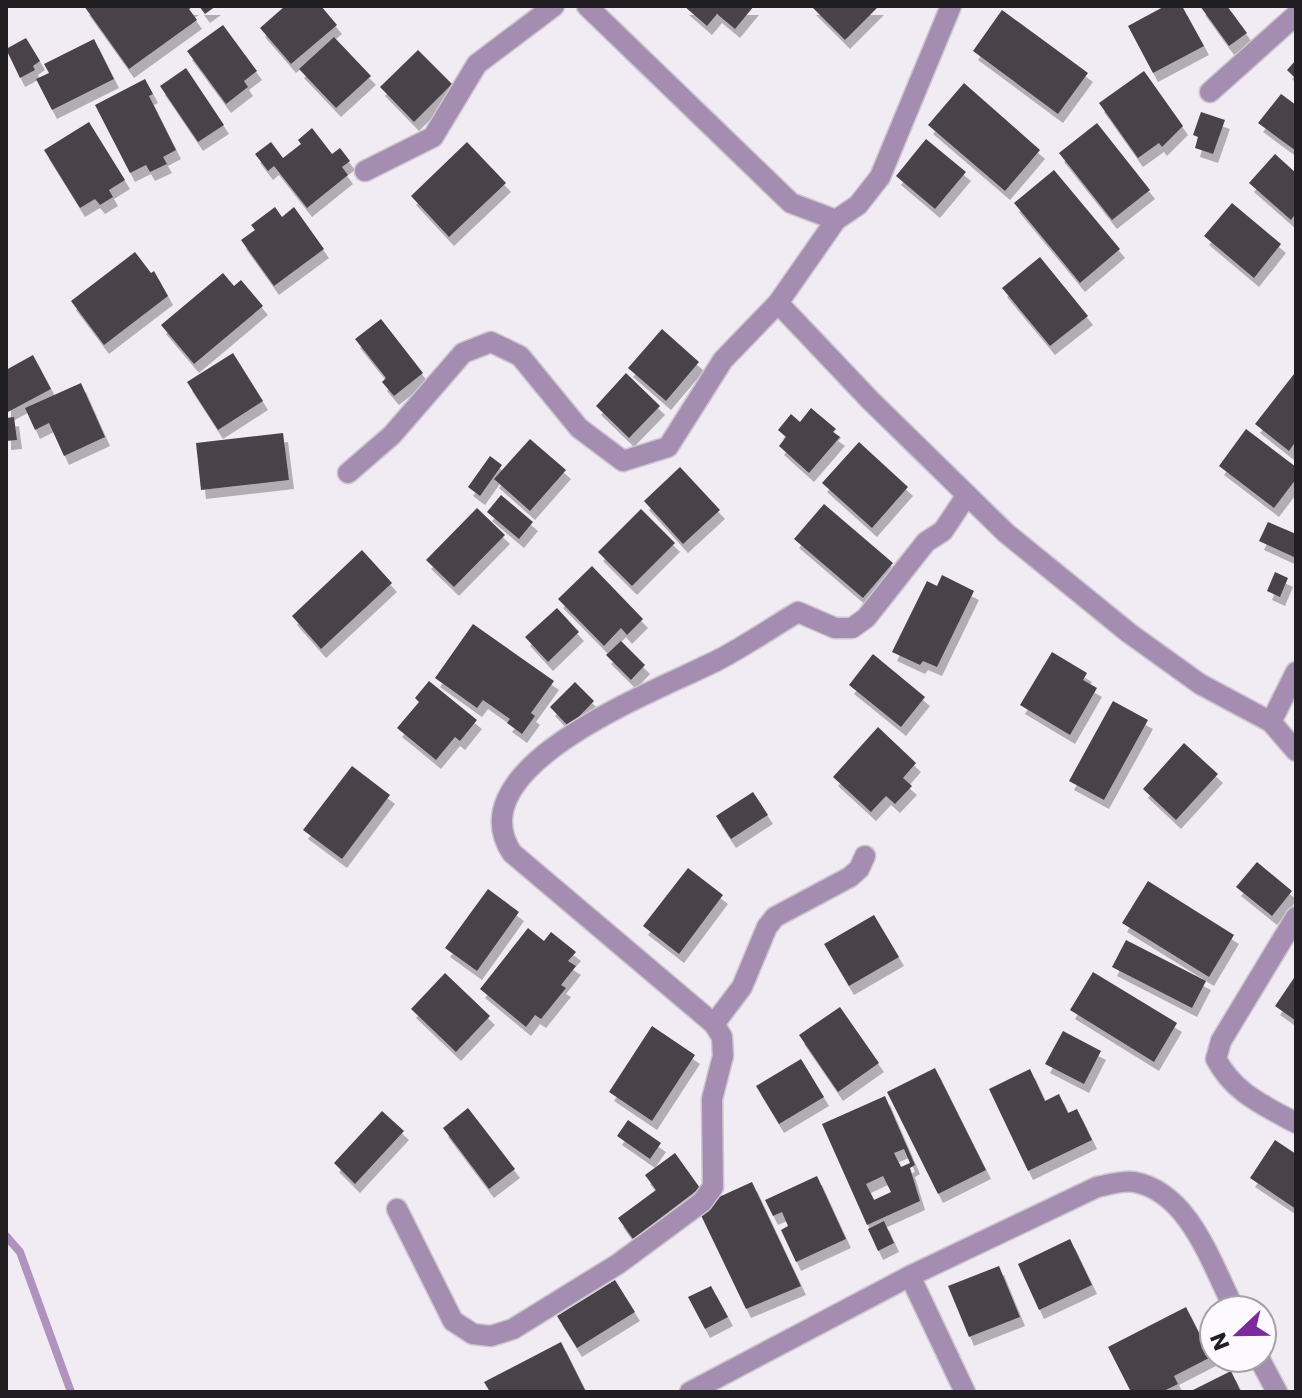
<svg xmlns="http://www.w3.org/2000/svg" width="1302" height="1398" font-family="Poppins,sans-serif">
  <defs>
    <filter id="shadow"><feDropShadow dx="5" dy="9" stdDeviation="0" flood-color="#0004"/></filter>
  </defs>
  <rect width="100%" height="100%" fill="#f1ecf4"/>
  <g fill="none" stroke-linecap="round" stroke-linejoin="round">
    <polyline stroke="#af92bd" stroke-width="8" points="6,1236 20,1252 71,1392"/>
  </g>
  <g fill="#48434a" fill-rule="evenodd" filter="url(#shadow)">
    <polygon points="84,6 194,6 189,9 197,20 129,69"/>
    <polygon points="199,6 216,6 205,14"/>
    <polygon points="285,6 321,6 337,25 291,64 260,28"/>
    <polygon points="684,6 754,6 735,29 717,14 707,26"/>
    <polygon points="811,6 879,6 845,40"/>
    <polygon points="1165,6 1182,6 1204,46 1153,73 1128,26"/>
    <polygon points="1200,6 1227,6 1247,33 1229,46"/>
    <polygon points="1002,10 1088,73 1058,114 973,51"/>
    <polygon points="223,25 257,71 244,81 248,87 226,104 187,51"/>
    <polygon points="334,37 371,76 336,108 299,69"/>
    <polygon points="26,38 40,61 33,66 35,70 20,78 6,49"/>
    <polygon points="94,39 114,79 52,110 36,79 49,73 44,64"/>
    <polygon points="418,50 452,84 414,122 380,87"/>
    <polygon points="1296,60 1296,79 1287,70"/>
    <polygon points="186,68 224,125 198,142 160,86"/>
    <polygon points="1144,71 1183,126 1162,147 1159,143 1138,158 1099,103"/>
    <polygon points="145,79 153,94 149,96 176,150 163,157 167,164 150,172 146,165 130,173 95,105"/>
    <polygon points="964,83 1040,150 1005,191 928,125"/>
    <polygon points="1281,94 1296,105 1296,151 1258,123"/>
    <polygon points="1201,112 1225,120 1213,154 1195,148 1198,137 1193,135"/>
    <polygon points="89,122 125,180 109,190 113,197 100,205 95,199 80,208 44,150"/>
    <polygon points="1097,123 1150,190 1112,220 1059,153"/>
    <polygon points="312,128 332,154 340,148 350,161 342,167 348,175 307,208 274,166 268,171 255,154 271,142 283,158 301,144 298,140"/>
    <polygon points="926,139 966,172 935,209 896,176"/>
    <polygon points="467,142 506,183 449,237 411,196"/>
    <polygon points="1275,154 1296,173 1296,213 1291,220 1249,183"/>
    <polygon points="1054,170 1120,249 1080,283 1014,203"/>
    <polygon points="1232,203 1281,244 1254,278 1204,236"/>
    <polygon points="275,207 282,217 294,207 324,249 274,286 241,240 255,230 251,225"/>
    <polygon points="135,252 151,273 154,271 168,296 104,345 71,301"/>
    <polygon points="1040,257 1088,316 1050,346 1002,288"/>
    <polygon points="223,273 234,286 241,280 263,306 194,364 161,325"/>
    <polygon points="381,319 423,373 394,396 382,382 386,378 355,339"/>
    <polygon points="662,329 699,362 666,401 628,368"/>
    <polygon points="233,353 263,401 218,430 187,382"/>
    <polygon points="33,355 51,389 6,413 6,370"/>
    <polygon points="626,373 660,406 629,438 596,406"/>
    <polygon points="1294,374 1296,441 1289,451 1255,424"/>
    <polygon points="81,383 105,437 64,456 49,423 35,430 25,408"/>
    <polygon points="811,408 836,429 833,432 840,437 809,473 779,446 786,437 778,430 791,414 800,422"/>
    <polygon points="14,417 17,440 6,441 6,418"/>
    <polygon points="1246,429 1296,467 1296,479 1274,508 1219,466"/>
    <polygon points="283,433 289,480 201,490 196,443"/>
    <polygon points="530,439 566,470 530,511 494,479"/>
    <polygon points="859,442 908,487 872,528 822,483"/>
    <polygon points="490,456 502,465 480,496 468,487"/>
    <polygon points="680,467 720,510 683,544 644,501"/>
    <polygon points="501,495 533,522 519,539 487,512"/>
    <polygon points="824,504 893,563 863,598 794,539"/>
    <polygon points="477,508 505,535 454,587 426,560"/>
    <polygon points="641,509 675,543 632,586 598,552"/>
    <polygon points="1268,522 1296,534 1296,558 1259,541"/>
    <polygon points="362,550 392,583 321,649 292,616"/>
    <polygon points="592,566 643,619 627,635 621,628 604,646 558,599"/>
    <polygon points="1275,572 1288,578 1280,597 1267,591"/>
    <polygon points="942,575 974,591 937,667 923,661 920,665 892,652 927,581 937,586"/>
    <polygon points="557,608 579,632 548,662 525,637"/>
    <polygon points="473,624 554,681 531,713 535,716 522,734 507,723 510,719 483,700 477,708 435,678"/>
    <polygon points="621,641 645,665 631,680 606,655"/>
    <polygon points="1052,652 1087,673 1083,680 1097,688 1070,735 1020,705"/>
    <polygon points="873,654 925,697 901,727 849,685"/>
    <polygon points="429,681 477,720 460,741 455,737 436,760 397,728 419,702 415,698"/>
    <polygon points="575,682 594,701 569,727 550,707"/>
    <polygon points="1113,701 1148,720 1104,800 1069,781"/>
    <polygon points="878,727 916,763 903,778 912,786 895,804 886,796 871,812 833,777"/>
    <polygon points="1184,743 1218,774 1176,820 1143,789"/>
    <polygon points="352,766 390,795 342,859 303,830"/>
    <polygon points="753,792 768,815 731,839 716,816"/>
    <polygon points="1257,862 1292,891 1272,916 1236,887"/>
    <polygon points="688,868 723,895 679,954 643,926"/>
    <polygon points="1148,881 1234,935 1209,977 1122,923"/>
    <polygon points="488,889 519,912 477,971 445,948"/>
    <polygon points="874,915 899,957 849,986 824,944"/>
    <polygon points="528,928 544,941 551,932 576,952 568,961 576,966 561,985 566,988 541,1019 535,1015 526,1027 480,989"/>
    <polygon points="1126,940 1206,981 1192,1008 1112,967"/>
    <polygon points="1093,972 1177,1023 1154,1062 1070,1010"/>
    <polygon points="445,973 490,1016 456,1052 411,1009"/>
    <polygon points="1296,975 1296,1021 1275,1006"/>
    <polygon points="840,1007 879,1063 838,1092 799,1035"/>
    <polygon points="652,1026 695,1055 652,1121 609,1092"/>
    <polygon points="1063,1031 1101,1051 1084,1084 1045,1064"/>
    <polygon points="801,1059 824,1097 779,1124 756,1086"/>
    <polygon points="935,1068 986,1170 938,1194 887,1092"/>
    <polygon points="1030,1069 1045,1101 1059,1094 1068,1113 1077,1109 1092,1140 1028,1171 989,1089"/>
    <path d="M885,1096L915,1165L910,1168L920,1201L867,1225L822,1124ZM904,1149L910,1163L901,1167L894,1153ZM883,1176L891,1192L874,1200L866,1184Z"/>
    <polygon points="468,1108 515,1169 489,1189 443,1128"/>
    <polygon points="382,1111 404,1131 355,1184 334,1163"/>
    <polygon points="628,1120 661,1143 650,1159 617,1136"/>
    <polygon points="1275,1140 1296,1154 1296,1209 1250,1178"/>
    <polygon points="675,1153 700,1188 633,1239 618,1218 656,1190 645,1175"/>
    <polygon points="817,1176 846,1239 796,1262 781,1230 788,1226 782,1212 773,1216 765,1200"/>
    <polygon points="752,1182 801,1286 746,1309 697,1207"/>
    <polygon points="884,1221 894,1243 878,1251 868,1229"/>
    <polygon points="1070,1239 1092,1285 1039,1310 1018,1264"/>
    <polygon points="999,1266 1020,1317 969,1337 948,1286"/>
    <polygon points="615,1280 635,1312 577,1348 557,1316"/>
    <polygon points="711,1286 728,1317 705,1329 688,1297"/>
    <polygon points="1186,1307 1211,1357 1174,1376 1178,1384 1162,1392 1131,1392 1108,1347"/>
    <polygon points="561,1342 586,1392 490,1392 484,1382"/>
    <polygon points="1231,1371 1241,1392 1189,1392"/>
  </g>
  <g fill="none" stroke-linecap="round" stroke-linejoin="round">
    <defs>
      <g id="minor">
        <polyline points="587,6 791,203 836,220"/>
        <polyline points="1210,92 1296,15"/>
        <polyline points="365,171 433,137 477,64 554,6"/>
        <polyline points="778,303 870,400 1006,533 1129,633 1200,684 1271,722 1296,751"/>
        <polyline points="348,473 392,435 463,353 491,342 520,356 579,428 623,461 668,447 723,360 778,303 836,220 858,205 880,177 951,6"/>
        <polyline points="1271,722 1296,672"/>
        <path d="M1296,917L1221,1041L1216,1059C1234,1093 1263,1105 1296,1123"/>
        <polyline points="714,1024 742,987 767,927 775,917 850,877 859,869 865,856"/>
        <path d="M397,1209L453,1321L473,1334L491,1336L513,1329L618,1264L702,1202L713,1187L712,1099L723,1056L722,1037L714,1024L512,853C454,765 662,689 718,660C745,646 771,628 798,612L835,628H852L866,618L926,542L943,531L967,495"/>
        <polyline points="910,1276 965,1392"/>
        <polyline points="1259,1358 1277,1392"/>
        <path d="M690,1392L910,1276L1097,1187C1108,1185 1123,1180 1134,1182C1190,1192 1212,1266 1235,1310"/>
      </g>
    </defs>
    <use href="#minor" stroke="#cbc7ce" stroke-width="23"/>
    <use href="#minor" stroke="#a58db1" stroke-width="20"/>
  </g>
  <rect width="1302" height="1398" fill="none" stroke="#201e21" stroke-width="16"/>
  <g transform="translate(1238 1334) rotate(248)"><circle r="38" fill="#fdfaff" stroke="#a5a2a6" stroke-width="2"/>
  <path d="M0-6L14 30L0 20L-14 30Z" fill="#7b2b9b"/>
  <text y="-12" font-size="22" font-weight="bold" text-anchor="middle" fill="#201e21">N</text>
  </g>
</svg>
